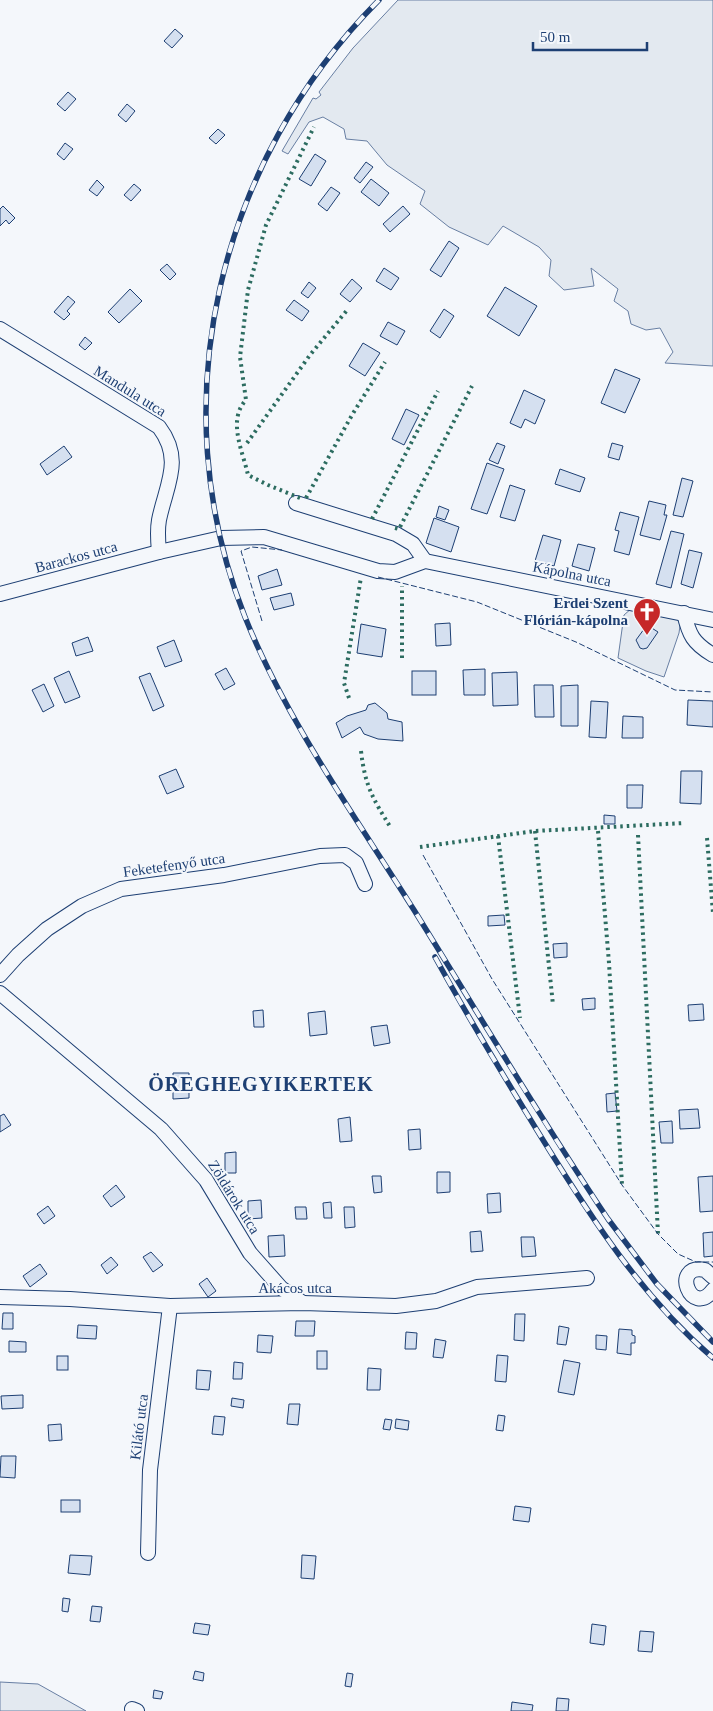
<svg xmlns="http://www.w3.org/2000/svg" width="713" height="1711" font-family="Georgia,serif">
  <rect width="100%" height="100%" fill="#f4f7fb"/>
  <g fill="#e3e9f0" stroke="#687fa3">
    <polygon points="398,0 713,0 713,366 665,363 673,352 660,328 646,330 631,324 628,311 614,301 618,289 591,268 594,286 564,290 549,276 551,260 539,247 503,226 488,245 449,227 420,204 425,191 387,165 367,141 346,139 344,129 323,117 309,122 288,154 282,151 313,98 316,99 321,95 319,92 353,48"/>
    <polygon points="632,608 681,618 679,633 664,677 646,671 618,658 624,615"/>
    <polygon points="0,1682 38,1684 86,1711 0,1711"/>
  </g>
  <g fill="#d5e0f0" stroke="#1d3f73">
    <polygon points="175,29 183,36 172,48 164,41"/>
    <polygon points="68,92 76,99 65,111 57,104"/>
    <polygon points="127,104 135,111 126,122 118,115"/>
    <polygon points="218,129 225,135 216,144 209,138"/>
    <polygon points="65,143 73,149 64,160 57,154"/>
    <polygon points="315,154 326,161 311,186 299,179"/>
    <polygon points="366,162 373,167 360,183 354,178"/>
    <polygon points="371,179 389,193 379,206 361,192"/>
    <polygon points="97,180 104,187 97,196 89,190"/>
    <polygon points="134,184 141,190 131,201 124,195"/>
    <polygon points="331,187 340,193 327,211 318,204"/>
    <polygon points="3,206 15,218 9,224 6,220 0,226 0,209"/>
    <polygon points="403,206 410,214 390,232 383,224"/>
    <polygon points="449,241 459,248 441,277 430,270"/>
    <polygon points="167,264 176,274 170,280 160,270"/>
    <polygon points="384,268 399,278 391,290 376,281"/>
    <polygon points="352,279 362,288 350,302 340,294"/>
    <polygon points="309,282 316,288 308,298 301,293"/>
    <polygon points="505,287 537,306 519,336 487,316"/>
    <polygon points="130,289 142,301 119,323 108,312"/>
    <polygon points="68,296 75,302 67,311 70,314 64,320 54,312"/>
    <polygon points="294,300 309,311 302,321 286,310"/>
    <polygon points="444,309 454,316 440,338 430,331"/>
    <polygon points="388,322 405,331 397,345 380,336"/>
    <polygon points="85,337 92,343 85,350 79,345"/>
    <polygon points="363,343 380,353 365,376 349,366"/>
    <polygon points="615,369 640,379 625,413 601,403"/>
    <polygon points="524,390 545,400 535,424 525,419 521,428 510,423"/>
    <polygon points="406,409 419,415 404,445 392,439"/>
    <polygon points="497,443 505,446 498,464 489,460"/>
    <polygon points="612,443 623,446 619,460 608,457"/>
    <polygon points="64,446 72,457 47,475 40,464"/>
    <polygon points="487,463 504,469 487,514 471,509"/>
    <polygon points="560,469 585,478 580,492 555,484"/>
    <polygon points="682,478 693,481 683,517 673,515"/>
    <polygon points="510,485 525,490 515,521 500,517"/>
    <polygon points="649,501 666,505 664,515 667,515 660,540 640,535"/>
    <polygon points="439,506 449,510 445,520 436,517"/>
    <polygon points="620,512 639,517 629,555 614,551 619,531 615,530"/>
    <polygon points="434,518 459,527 451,552 426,543"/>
    <polygon points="671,531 684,534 671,588 656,584"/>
    <polygon points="543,535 561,540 554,566 535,561"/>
    <polygon points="578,544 595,548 589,571 572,566"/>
    <polygon points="689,550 702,553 693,588 681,584"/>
    <polygon points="277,569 282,585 262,590 258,576"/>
    <polygon points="291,593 294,605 274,610 270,598"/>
    <polygon points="450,623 451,645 436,646 435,624"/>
    <polygon points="361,624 386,629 382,657 357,653"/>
    <polygon points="647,625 658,632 647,648 643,649 640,648 636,640"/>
    <polygon points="88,637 93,651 76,656 72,643"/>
    <polygon points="174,640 182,661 165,667 157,647"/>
    <polygon points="226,668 235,684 224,690 215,674"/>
    <polygon points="485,669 485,695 464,695 463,670"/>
    <polygon points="69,671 80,697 65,703 54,678"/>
    <rect x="412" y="671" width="24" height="24"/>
    <polygon points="517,672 518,705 493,706 492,673"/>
    <polygon points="150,673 164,706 153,711 139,677"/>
    <polygon points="44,684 54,706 43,712 32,690"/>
    <polygon points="534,685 553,685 554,717 535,717"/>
    <polygon points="578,685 578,726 561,726 561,686"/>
    <polygon points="688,700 713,701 713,727 687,725"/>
    <polygon points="591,701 608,702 606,738 589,737"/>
    <polygon points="375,703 387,713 388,719 402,722 403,741 378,739 364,734 360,727 342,738 336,723 347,716 366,710 368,705"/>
    <polygon points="623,716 643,717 643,738 622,738"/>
    <polygon points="176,769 184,787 167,794 159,776"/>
    <polygon points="681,771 702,771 701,804 680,803"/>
    <polygon points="627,785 643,785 642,808 627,808"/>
    <polygon points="604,815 615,816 615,824 604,824"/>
    <polygon points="504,915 505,925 488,926 488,916"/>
    <polygon points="567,943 567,957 554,958 553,944"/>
    <polygon points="595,998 595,1009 583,1010 582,999"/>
    <polygon points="703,1004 704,1020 689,1021 688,1005"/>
    <polygon points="263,1010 264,1027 254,1027 253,1011"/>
    <polygon points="325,1011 327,1034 310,1036 308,1013"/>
    <polygon points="387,1025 390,1043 374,1046 371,1027"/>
    <polygon points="173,1073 189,1073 189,1098 173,1099"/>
    <polygon points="615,1093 617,1111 607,1112 606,1094"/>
    <polygon points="698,1109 700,1128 680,1129 679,1110"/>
    <polygon points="4,1114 11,1125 0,1132 0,1116"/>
    <polygon points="350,1117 352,1141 340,1142 338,1119"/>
    <polygon points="672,1121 673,1143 661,1143 659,1122"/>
    <polygon points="420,1129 421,1149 409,1150 408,1130"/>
    <polygon points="236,1152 236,1173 225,1173 225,1153"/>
    <polygon points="437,1172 450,1172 450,1192 437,1193"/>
    <polygon points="372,1176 381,1176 382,1192 374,1193"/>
    <polygon points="713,1176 713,1211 700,1212 698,1177"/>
    <polygon points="116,1185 125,1197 111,1207 103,1196"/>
    <polygon points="500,1193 501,1212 488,1213 487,1194"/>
    <polygon points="261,1200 262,1218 248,1219 248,1201"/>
    <polygon points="331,1202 332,1218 324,1218 323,1203"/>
    <polygon points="48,1206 55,1216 44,1224 37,1214"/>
    <polygon points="295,1207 306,1207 307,1219 296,1219"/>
    <polygon points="344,1207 354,1207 355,1227 345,1228"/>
    <polygon points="481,1231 483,1251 471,1252 470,1232"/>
    <polygon points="713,1232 713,1256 704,1257 703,1233"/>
    <polygon points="284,1235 285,1256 269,1257 268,1236"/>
    <polygon points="521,1237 534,1237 536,1256 522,1257"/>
    <polygon points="151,1252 163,1265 153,1272 143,1257"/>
    <polygon points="111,1257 118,1265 107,1274 101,1265"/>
    <polygon points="40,1264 47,1274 30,1287 23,1276"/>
    <polygon points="207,1278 216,1291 208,1297 199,1284"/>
    <polygon points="3,1313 13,1313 13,1329 2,1329"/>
    <polygon points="515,1314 525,1314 524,1341 514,1340"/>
    <polygon points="296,1321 315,1321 314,1336 295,1336"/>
    <polygon points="78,1325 97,1326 96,1339 77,1338"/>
    <polygon points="559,1326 569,1328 566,1345 557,1344"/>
    <polygon points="619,1329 632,1330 632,1335 635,1336 635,1343 631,1343 631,1355 617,1353"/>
    <polygon points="406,1332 417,1333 416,1349 405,1349"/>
    <polygon points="258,1335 273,1336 271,1353 257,1352"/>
    <polygon points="596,1335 607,1336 606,1350 596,1349"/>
    <polygon points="435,1339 446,1341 443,1358 433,1357"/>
    <polygon points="9,1341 26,1342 26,1352 9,1352"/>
    <rect x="317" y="1351" width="10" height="18"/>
    <polygon points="497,1355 508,1356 506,1382 495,1381"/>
    <rect x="57" y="1356" width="11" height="14"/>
    <polygon points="564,1360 580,1363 574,1395 558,1392"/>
    <polygon points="234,1362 243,1363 242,1379 233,1379"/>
    <polygon points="368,1368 381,1369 380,1390 367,1390"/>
    <polygon points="197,1370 211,1371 209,1390 196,1389"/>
    <polygon points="23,1395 23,1408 2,1409 1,1396"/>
    <polygon points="232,1398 244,1400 243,1408 231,1406"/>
    <polygon points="289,1404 300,1404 298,1425 287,1424"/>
    <polygon points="498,1415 505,1416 503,1431 496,1430"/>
    <polygon points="214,1416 225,1417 223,1435 212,1434"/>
    <polygon points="385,1419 392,1420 390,1430 383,1429"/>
    <polygon points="396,1419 409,1421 408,1430 395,1428"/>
    <polygon points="61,1424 62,1440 49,1441 48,1425"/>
    <polygon points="1,1456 16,1456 15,1478 0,1477"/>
    <rect x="61" y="1500" width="19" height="12"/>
    <polygon points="515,1506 531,1508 529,1522 513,1520"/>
    <polygon points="70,1555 92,1556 90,1575 68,1573"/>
    <polygon points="302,1555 316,1556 314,1579 301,1578"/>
    <polygon points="63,1598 70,1599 68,1612 62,1611"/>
    <polygon points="92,1606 102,1607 100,1622 90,1621"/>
    <polygon points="195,1623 210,1625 208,1635 193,1633"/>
    <polygon points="592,1624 606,1626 604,1645 590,1643"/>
    <polygon points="640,1631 654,1632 652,1652 638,1651"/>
    <polygon points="195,1671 204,1673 203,1681 193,1679"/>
    <polygon points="347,1673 353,1674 351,1687 345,1686"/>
    <polygon points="154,1690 163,1692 161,1699 153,1698"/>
    <polygon points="557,1698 569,1699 568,1711 556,1711"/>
    <polygon points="512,1702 533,1705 532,1711 511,1711"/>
  </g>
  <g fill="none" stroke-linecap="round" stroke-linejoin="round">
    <defs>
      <g id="minor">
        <path d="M0,329L159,427C184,460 166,485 159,520C157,531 158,541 159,552"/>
        <polyline points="296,503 396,534 413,544 425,561"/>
        <polyline points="0,594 159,552 221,538 264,537 378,571 395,572 425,561 713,620"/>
        <path d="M684,613C689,635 693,643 713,655"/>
        <polyline points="0,975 18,955 47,929 82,906 121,889 224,875 320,856 345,855 356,863 365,884"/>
        <polyline points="0,993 161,1129 206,1180 250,1253 281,1288 303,1303"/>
        <path d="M713,1277L705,1270C670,1263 691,1319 713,1290"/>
        <polyline points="0,1297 70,1299 170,1306 303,1303 396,1306 436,1301 477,1287 587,1278"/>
        <polyline points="148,1553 150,1470 170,1306"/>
        <polyline points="132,1709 137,1711"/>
      </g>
    </defs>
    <use href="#minor" stroke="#1d3f73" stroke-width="16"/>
    <use href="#minor" stroke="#f4f7fb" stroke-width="14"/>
    <defs>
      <g id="rail">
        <path d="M379,0C218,162 160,403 245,617C286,720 355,816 414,910C478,1013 540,1118 608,1219L657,1284L713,1342"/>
        <path d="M435,957C469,1019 506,1080 543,1140C592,1219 642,1297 713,1358"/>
      </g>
    </defs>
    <use href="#rail" stroke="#1d3f73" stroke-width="5.5"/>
    <use href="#rail" stroke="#f4f7fb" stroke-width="4" stroke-dasharray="11" stroke-linecap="butt"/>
    <g stroke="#2c6c60" stroke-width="4" stroke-dasharray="2.5 4" stroke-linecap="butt">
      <polyline points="247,443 310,355 348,309"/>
      <path d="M300,498L268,485L248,475C243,452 227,420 246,400L240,357L248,290L266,225L314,127"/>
      <polyline points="306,498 352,415 385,362"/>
      <polyline points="372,519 438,391"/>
      <polyline points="395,528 399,529 472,386"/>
      <polyline points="402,658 402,586"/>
      <polyline points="349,698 344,683 361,577"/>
      <path d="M361,751C365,786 373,799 391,828"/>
      <polyline points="535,831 553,1005"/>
      <polyline points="598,831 609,963 622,1185"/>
      <polyline points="638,835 658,1234"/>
      <polyline points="498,836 520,1018"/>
      <polyline points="707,838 713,913"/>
      <polyline points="420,847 535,831 684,823"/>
    </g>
    <g stroke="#1d3f73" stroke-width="1" stroke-dasharray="6 2.5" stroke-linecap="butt">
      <polyline points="378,577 477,602 576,642 675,690 713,692"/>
      <polyline points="262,621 241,551 252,547 282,550"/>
      <polyline points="423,855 492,979 622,1185 658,1234 678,1254 696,1262 713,1262"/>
    </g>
  </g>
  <defs>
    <symbol id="church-pin" viewBox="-11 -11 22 30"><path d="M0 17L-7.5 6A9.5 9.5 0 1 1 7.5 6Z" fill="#c62828" stroke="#f4f7fb"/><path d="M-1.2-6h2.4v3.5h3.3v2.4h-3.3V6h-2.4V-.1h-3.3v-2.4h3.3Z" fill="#fff"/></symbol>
  </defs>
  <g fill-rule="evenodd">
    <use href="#church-pin" x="631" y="596" width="32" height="43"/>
  </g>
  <g text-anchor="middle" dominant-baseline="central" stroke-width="4" stroke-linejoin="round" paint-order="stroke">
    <g font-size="15" fill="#1d3f73" stroke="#f4f7fb">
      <text transform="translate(130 391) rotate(32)">Mandula utca</text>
      <text transform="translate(76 557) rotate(-15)">Barackos utca</text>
      <text transform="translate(572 574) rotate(11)">Kápolna utca</text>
      <text transform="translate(174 865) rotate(-8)">Feketefenyő utca</text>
      <text transform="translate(234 1197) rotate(58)">Zöldárok utca</text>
      <text x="295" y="1288">Akácos utca</text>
      <text transform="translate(139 1427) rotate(-83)">Kilátó utca</text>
    </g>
    <g font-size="15" font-weight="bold" fill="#1d3f73" stroke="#f4f7fb" text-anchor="end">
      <text x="628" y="603">Erdei Szent<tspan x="628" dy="17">Flórián-kápolna</tspan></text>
    </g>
    <g font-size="20" font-weight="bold" letter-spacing="1" fill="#1d3f73" stroke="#f4f7fb">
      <text x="261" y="1084">ÖREGHEGYIKERTEK</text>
    </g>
  </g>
  <path d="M533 42v8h114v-8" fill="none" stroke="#1d3f73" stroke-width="2.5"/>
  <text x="540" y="42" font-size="15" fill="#1d3f73" stroke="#f4f7fb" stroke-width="4" paint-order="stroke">50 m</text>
</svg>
